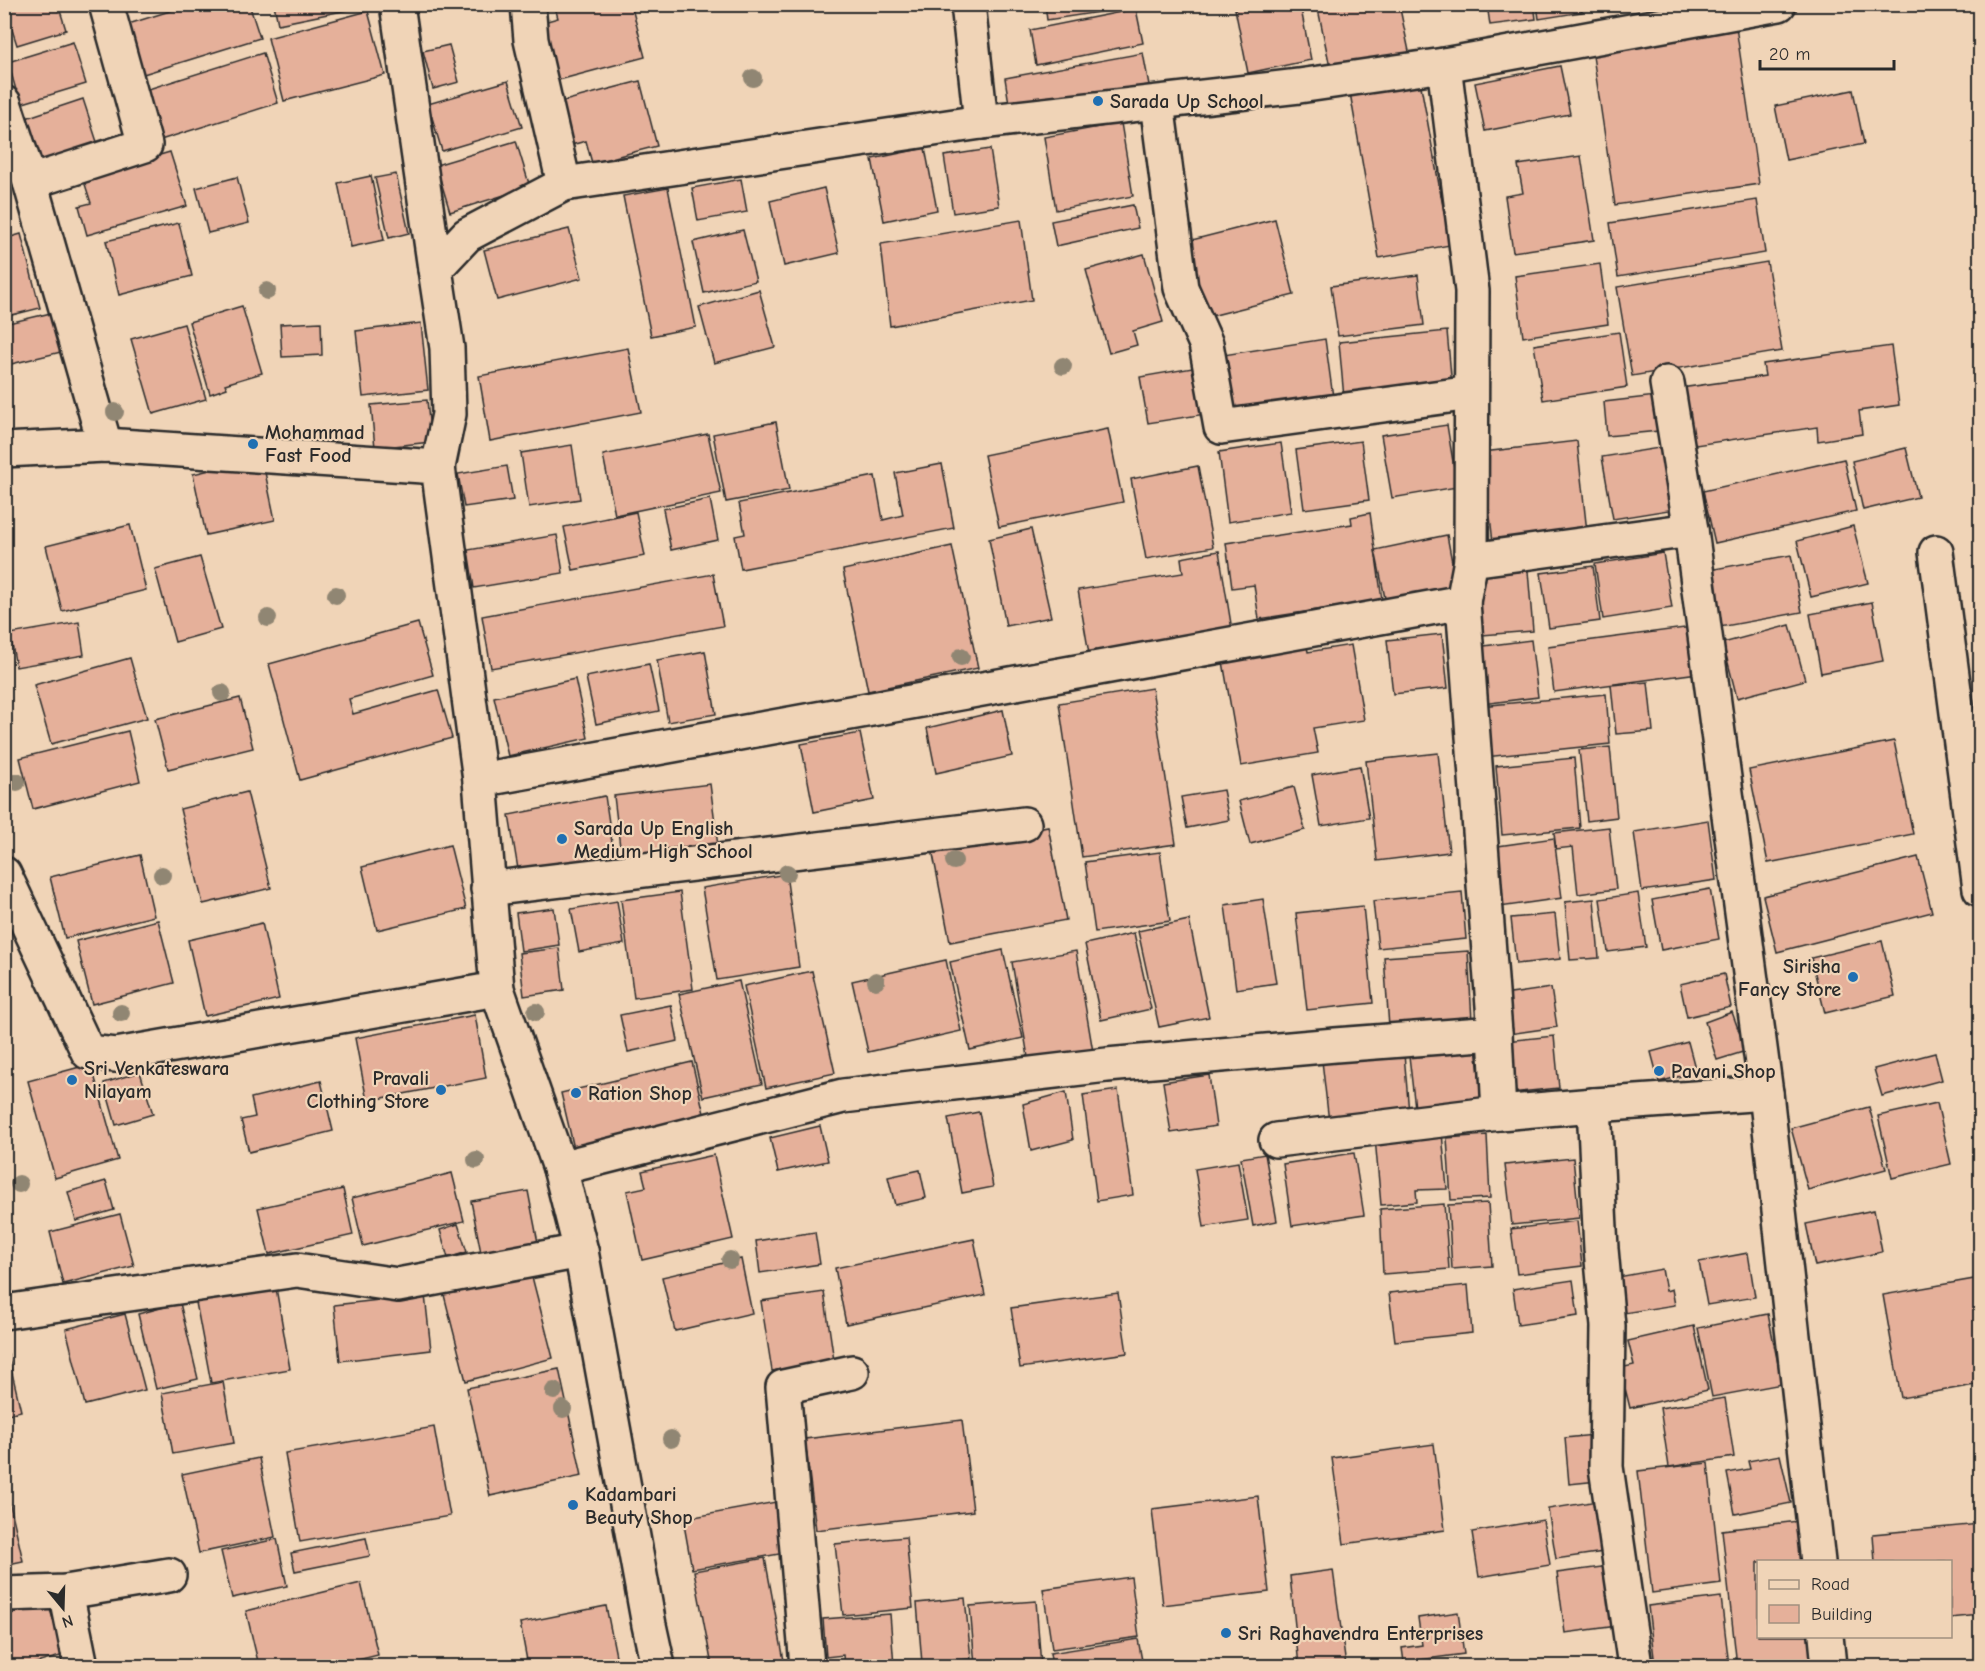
<svg xmlns="http://www.w3.org/2000/svg" width="1985" height="1671" font-family="'Comic Neue',sans-serif">
  <rect width="100%" height="100%" fill="#f0d4b7"/>
  <filter id="ink" filterUnits="userSpaceOnUse"><feTurbulence type="fractalNoise" baseFrequency=".0167" numOctaves="2"/><feDisplacementMap in="SourceGraphic" scale="12" xChannelSelector="R" yChannelSelector="G"/><feConvolveMatrix kernelMatrix="1 2 1 2 8 2 1 2 1" color-interpolation-filters="sRGB"/></filter>
  <g filter="url(#ink)">
    <g fill="#e5b09a" stroke="#2b2b2b" stroke-width="1.5">
      <polygon points="58,4 66,30 17,45 4,5"/>
      <polygon points="192,4 249,4 260,38 137,76 122,26"/>
      <polygon points="274,4 377,4 278,24"/>
      <polygon points="554,4 631,4 645,57 555,81 540,23 558,18"/>
      <polygon points="1045,4 1145,4 1145,5 1047,20"/>
      <polygon points="1234,4 1300,4 1311,60 1248,73"/>
      <polygon points="1317,4 1399,4 1410,56 1331,72"/>
      <polygon points="1487,4 1534,4 1536,19 1490,25"/>
      <polygon points="1537,4 1581,4 1582,12 1539,19"/>
      <polygon points="1136,9 1143,43 1036,65 1030,30"/>
      <polygon points="368,11 385,75 284,101 268,38"/>
      <polygon points="1736,27 1759,184 1615,205 1592,49"/>
      <polygon points="73,42 86,84 20,104 8,62"/>
      <polygon points="449,45 459,82 433,89 423,51"/>
      <polygon points="263,53 278,103 154,142 139,92"/>
      <polygon points="1143,53 1149,85 1010,110 1005,78"/>
      <polygon points="1560,66 1570,114 1485,131 1475,83"/>
      <polygon points="1419,75 1450,245 1379,258 1349,87"/>
      <polygon points="508,81 522,127 442,151 428,104"/>
      <polygon points="640,81 657,146 592,163 586,141 571,145 560,102"/>
      <polygon points="1853,90 1864,144 1786,160 1775,106"/>
      <polygon points="83,99 99,148 36,169 20,120"/>
      <polygon points="1121,123 1133,196 1056,210 1044,137"/>
      <polygon points="516,141 530,187 450,212 436,165"/>
      <polygon points="925,148 937,210 884,221 872,159"/>
      <polygon points="990,149 999,206 953,213 944,156"/>
      <polygon points="170,152 187,206 87,235 79,206 91,203 83,178"/>
      <polygon points="1581,156 1594,240 1513,252 1505,196 1523,193 1518,165"/>
      <polygon points="396,174 409,233 389,238 375,178"/>
      <polygon points="371,176 384,240 351,247 338,183"/>
      <polygon points="237,177 249,223 208,233 196,188"/>
      <polygon points="741,179 747,212 698,221 692,188"/>
      <polygon points="668,188 696,327 651,336 623,196"/>
      <polygon points="824,188 839,253 784,266 770,201"/>
      <polygon points="1757,200 1765,253 1618,277 1610,223"/>
      <polygon points="1133,205 1138,228 1056,246 1051,221"/>
      <polygon points="1275,219 1294,295 1207,317 1188,241"/>
      <polygon points="1021,220 1032,300 890,326 881,244"/>
      <polygon points="179,223 192,276 119,295 106,241"/>
      <polygon points="569,229 582,278 497,300 484,250"/>
      <polygon points="743,230 756,281 704,293 693,242"/>
      <polygon points="21,234 40,308 4,317 4,239"/>
      <polygon points="1144,254 1163,322 1133,331 1137,345 1109,353 1086,270"/>
      <polygon points="1767,262 1782,351 1632,376 1617,287"/>
      <polygon points="1600,264 1608,324 1523,337 1515,276"/>
      <polygon points="1418,275 1424,325 1338,336 1331,286"/>
      <polygon points="759,290 775,347 714,363 699,307"/>
      <polygon points="242,306 262,373 225,384 227,388 210,394 189,322"/>
      <polygon points="51,313 61,352 11,364 4,337 4,324"/>
      <polygon points="321,322 322,355 282,357 280,324"/>
      <polygon points="421,323 428,390 363,397 356,331"/>
      <polygon points="184,324 206,399 153,414 131,339"/>
      <polygon points="1447,331 1452,387 1344,398 1339,342"/>
      <polygon points="1619,332 1627,387 1543,400 1534,345"/>
      <polygon points="1325,339 1333,397 1226,413 1217,356"/>
      <polygon points="1891,346 1899,405 1859,411 1862,434 1818,441 1817,427 1689,446 1681,388 1765,376 1763,364"/>
      <polygon points="628,348 641,412 490,441 479,376"/>
      <polygon points="1198,367 1206,414 1148,423 1140,377"/>
      <polygon points="1656,396 1659,431 1607,436 1604,402"/>
      <polygon points="427,400 431,442 375,448 371,405"/>
      <polygon points="776,422 789,490 726,502 713,434"/>
      <polygon points="1447,425 1457,487 1392,498 1381,435"/>
      <polygon points="1108,429 1123,502 999,527 984,455"/>
      <polygon points="708,434 721,493 615,515 603,455"/>
      <polygon points="1361,441 1369,500 1304,509 1296,450"/>
      <polygon points="1577,441 1587,532 1493,543 1483,452"/>
      <polygon points="1281,443 1291,512 1228,522 1219,452"/>
      <polygon points="572,445 580,499 529,507 521,453"/>
      <polygon points="1665,447 1675,509 1613,519 1602,457"/>
      <polygon points="1906,448 1918,497 1863,510 1852,461"/>
      <polygon points="262,458 275,520 206,535 193,474"/>
      <polygon points="1844,459 1856,511 1715,543 1703,491"/>
      <polygon points="942,464 954,528 741,569 735,536 745,534 739,503 875,476 883,520 903,515 895,473"/>
      <polygon points="507,466 513,500 464,507 458,474"/>
      <polygon points="1198,466 1213,547 1146,559 1131,479"/>
      <polygon points="710,499 718,540 671,550 663,509"/>
      <polygon points="636,512 645,556 573,570 564,527"/>
      <polygon points="1370,513 1382,600 1259,619 1254,585 1232,588 1226,543 1352,524 1351,517"/>
      <polygon points="130,525 146,590 62,611 46,546"/>
      <polygon points="1853,526 1868,583 1811,597 1797,541"/>
      <polygon points="1031,529 1051,617 1006,626 989,539"/>
      <polygon points="557,535 563,573 474,588 468,550"/>
      <polygon points="1447,535 1457,589 1386,603 1375,550"/>
      <polygon points="952,546 978,668 868,691 843,570"/>
      <polygon points="1219,551 1232,630 1089,654 1078,590 1183,573 1181,558"/>
      <polygon points="1663,553 1672,608 1603,619 1595,564"/>
      <polygon points="1791,555 1802,612 1720,627 1709,570"/>
      <polygon points="200,557 221,629 175,642 155,569"/>
      <polygon points="1593,566 1600,621 1549,628 1541,573"/>
      <polygon points="1528,571 1533,631 1482,635 1478,575"/>
      <polygon points="713,574 723,626 491,668 482,616"/>
      <polygon points="1872,602 1883,661 1821,673 1810,614"/>
      <polygon points="79,622 84,655 16,667 10,634"/>
      <polygon points="418,623 433,675 349,699 353,714 438,690 452,738 300,780 269,664"/>
      <polygon points="1790,625 1805,680 1737,698 1723,643"/>
      <polygon points="1692,627 1698,673 1554,692 1548,646"/>
      <polygon points="1442,634 1448,688 1393,694 1387,640"/>
      <polygon points="1305,636 1308,652 1351,645 1364,720 1313,728 1318,753 1241,766 1221,650"/>
      <polygon points="1531,640 1538,697 1482,704 1476,647"/>
      <polygon points="705,651 716,714 668,722 657,660"/>
      <polygon points="130,658 147,718 51,744 34,685"/>
      <polygon points="649,664 659,711 596,724 586,677"/>
      <polygon points="575,679 588,738 508,756 494,697"/>
      <polygon points="1648,682 1653,731 1616,734 1611,685"/>
      <polygon points="1152,688 1176,844 1082,857 1059,703"/>
      <polygon points="1606,694 1610,744 1485,757 1480,706"/>
      <polygon points="240,698 253,748 168,769 155,719"/>
      <polygon points="1003,710 1012,756 936,773 927,728"/>
      <polygon points="128,731 140,781 33,809 20,758"/>
      <polygon points="860,733 874,800 814,812 801,744"/>
      <polygon points="1894,741 1913,834 1768,863 1749,770"/>
      <polygon points="1610,747 1617,817 1587,821 1579,750"/>
      <polygon points="1438,753 1449,852 1377,861 1366,761"/>
      <polygon points="1574,758 1580,828 1502,835 1496,766"/>
      <polygon points="1360,766 1369,818 1321,826 1312,775"/>
      <polygon points="710,784 719,854 622,864 614,796"/>
      <polygon points="1294,787 1305,830 1250,844 1239,801"/>
      <polygon points="1223,790 1229,820 1187,828 1181,797"/>
      <polygon points="247,792 271,888 203,904 180,809"/>
      <polygon points="605,796 615,863 519,875 509,815"/>
      <polygon points="1708,820 1716,880 1642,891 1634,832"/>
      <polygon points="1048,826 1066,920 950,942 932,849"/>
      <polygon points="1609,827 1616,889 1578,894 1573,847 1556,849 1554,833"/>
      <polygon points="1554,838 1562,898 1493,908 1484,848"/>
      <polygon points="450,845 466,909 377,930 362,867"/>
      <polygon points="1160,852 1170,921 1095,932 1085,862"/>
      <polygon points="140,855 154,916 65,938 50,877"/>
      <polygon points="1918,857 1932,912 1777,952 1763,896"/>
      <polygon points="786,874 799,967 717,980 702,888"/>
      <polygon points="1710,889 1719,939 1661,950 1652,900"/>
      <polygon points="680,892 693,989 634,998 621,900"/>
      <polygon points="1462,892 1466,939 1378,948 1373,901"/>
      <polygon points="1638,893 1646,947 1608,952 1600,899"/>
      <polygon points="1263,899 1276,983 1236,989 1225,905"/>
      <polygon points="1594,899 1599,958 1570,960 1565,902"/>
      <polygon points="617,901 624,944 579,952 571,909"/>
      <polygon points="1363,906 1373,1003 1307,1010 1296,913"/>
      <polygon points="554,908 559,945 521,951 516,913"/>
      <polygon points="1555,914 1560,959 1516,964 1511,918"/>
      <polygon points="158,920 174,983 92,1004 76,941"/>
      <polygon points="1189,920 1209,1017 1159,1027 1138,931"/>
      <polygon points="262,923 279,999 205,1016 188,940"/>
      <polygon points="1134,933 1151,1009 1101,1020 1085,944"/>
      <polygon points="1882,941 1895,996 1825,1013 1811,958"/>
      <polygon points="559,948 564,990 524,996 519,953"/>
      <polygon points="1003,950 1023,1038 970,1050 950,962"/>
      <polygon points="1076,951 1093,1052 1029,1063 1012,962"/>
      <polygon points="1468,951 1472,1021 1389,1027 1384,957"/>
      <polygon points="946,960 961,1031 868,1052 852,981"/>
      <polygon points="812,971 835,1073 766,1088 744,986"/>
      <polygon points="1724,974 1731,1007 1687,1017 1680,984"/>
      <polygon points="739,981 762,1084 703,1097 679,994"/>
      <polygon points="1551,988 1557,1027 1502,1035 1497,996"/>
      <polygon points="671,1005 678,1041 628,1052 620,1015"/>
      <polygon points="1732,1012 1746,1051 1717,1060 1705,1022"/>
      <polygon points="475,1015 486,1078 367,1101 355,1038"/>
      <polygon points="1554,1036 1559,1088 1510,1093 1505,1041"/>
      <polygon points="1688,1042 1696,1072 1659,1082 1651,1052"/>
      <polygon points="1476,1048 1482,1101 1415,1108 1409,1056"/>
      <polygon points="1935,1053 1942,1080 1882,1096 1874,1069"/>
      <polygon points="1404,1054 1409,1113 1329,1122 1322,1061"/>
      <polygon points="692,1062 706,1122 575,1153 561,1093"/>
      <polygon points="91,1064 118,1160 55,1178 28,1081"/>
      <polygon points="140,1072 153,1114 116,1125 104,1083"/>
      <polygon points="1209,1075 1216,1126 1171,1133 1163,1082"/>
      <polygon points="321,1081 333,1131 249,1152 241,1120 255,1117 251,1098"/>
      <polygon points="1118,1090 1133,1195 1097,1201 1083,1095"/>
      <polygon points="1066,1092 1073,1140 1031,1151 1023,1104"/>
      <polygon points="1937,1103 1951,1164 1892,1178 1878,1116"/>
      <polygon points="1869,1107 1886,1169 1808,1190 1791,1128"/>
      <polygon points="979,1112 993,1187 962,1193 948,1118"/>
      <polygon points="820,1126 828,1161 778,1172 770,1138"/>
      <polygon points="1442,1133 1447,1189 1416,1190 1417,1202 1381,1205 1375,1138"/>
      <polygon points="1487,1135 1490,1198 1451,1200 1447,1138"/>
      <polygon points="1354,1153 1364,1215 1292,1226 1283,1164"/>
      <polygon points="1265,1154 1277,1221 1253,1226 1241,1158"/>
      <polygon points="714,1155 733,1239 642,1260 627,1191 646,1187 642,1171"/>
      <polygon points="1573,1158 1579,1218 1512,1225 1505,1165"/>
      <polygon points="1238,1162 1248,1220 1204,1227 1195,1169"/>
      <polygon points="920,1170 926,1198 895,1205 888,1177"/>
      <polygon points="452,1173 464,1221 363,1246 352,1198"/>
      <polygon points="106,1181 114,1210 76,1221 68,1192"/>
      <polygon points="343,1189 353,1235 269,1254 258,1208"/>
      <polygon points="528,1191 539,1248 482,1258 471,1201"/>
      <polygon points="1488,1203 1492,1266 1452,1269 1448,1205"/>
      <polygon points="1444,1204 1449,1269 1383,1274 1380,1209"/>
      <polygon points="1874,1210 1882,1252 1815,1266 1806,1224"/>
      <polygon points="120,1214 134,1266 63,1284 50,1232"/>
      <polygon points="1577,1221 1582,1266 1517,1274 1511,1229"/>
      <polygon points="458,1224 467,1252 448,1258 440,1230"/>
      <polygon points="815,1232 820,1264 760,1273 756,1241"/>
      <polygon points="974,1239 985,1295 846,1324 835,1268"/>
      <polygon points="1748,1253 1755,1297 1707,1305 1699,1262"/>
      <polygon points="741,1259 752,1313 675,1331 662,1277"/>
      <polygon points="530,1269 553,1358 466,1381 443,1291"/>
      <polygon points="1662,1269 1666,1291 1672,1289 1675,1305 1624,1313 1618,1277"/>
      <polygon points="1980,1278 1980,1384 1901,1398 1883,1295"/>
      <polygon points="1573,1280 1578,1316 1518,1325 1513,1289"/>
      <polygon points="275,1282 290,1369 211,1383 195,1297"/>
      <polygon points="1468,1285 1472,1333 1395,1341 1389,1293"/>
      <polygon points="824,1292 834,1361 772,1371 761,1301"/>
      <polygon points="1118,1293 1127,1353 1020,1368 1011,1308"/>
      <polygon points="425,1295 431,1350 340,1361 334,1305"/>
      <polygon points="180,1303 198,1379 156,1389 138,1314"/>
      <polygon points="125,1314 145,1390 85,1405 66,1329"/>
      <polygon points="1768,1314 1782,1384 1712,1397 1698,1328"/>
      <polygon points="1694,1326 1708,1390 1630,1408 1620,1368 1634,1365 1628,1341"/>
      <polygon points="4,1339 21,1411 4,1415"/>
      <polygon points="559,1369 582,1476 490,1496 467,1388"/>
      <polygon points="223,1382 234,1443 173,1454 162,1393"/>
      <polygon points="1725,1398 1734,1457 1669,1467 1660,1408"/>
      <polygon points="962,1420 973,1511 816,1530 805,1439"/>
      <polygon points="434,1427 450,1516 300,1542 285,1453"/>
      <polygon points="1594,1435 1598,1481 1569,1484 1565,1438"/>
      <polygon points="1434,1444 1445,1530 1344,1544 1332,1458"/>
      <polygon points="1780,1455 1791,1503 1735,1514 1727,1473 1750,1469 1748,1461"/>
      <polygon points="259,1458 275,1537 199,1553 182,1474"/>
      <polygon points="1708,1463 1721,1584 1652,1593 1638,1471"/>
      <polygon points="7,1491 23,1561 4,1565 4,1492"/>
      <polygon points="1258,1496 1269,1592 1163,1605 1152,1509"/>
      <polygon points="1609,1499 1617,1550 1556,1559 1548,1509"/>
      <polygon points="776,1502 785,1553 692,1569 683,1519"/>
      <polygon points="1543,1520 1550,1565 1479,1577 1472,1532"/>
      <polygon points="1798,1521 1802,1562 1758,1562 1758,1636 1811,1636 1814,1666 1737,1666 1722,1530"/>
      <polygon points="1980,1524 1980,1615 1950,1618 1950,1562 1875,1562 1873,1534"/>
      <polygon points="906,1537 913,1608 843,1615 835,1544"/>
      <polygon points="366,1538 370,1556 295,1571 291,1553"/>
      <polygon points="277,1539 287,1586 232,1598 221,1551"/>
      <polygon points="765,1558 785,1666 712,1666 694,1571"/>
      <polygon points="1609,1566 1617,1626 1565,1633 1557,1573"/>
      <polygon points="1333,1570 1346,1666 1299,1666 1290,1576"/>
      <polygon points="1131,1577 1139,1637 1052,1649 1043,1589"/>
      <polygon points="361,1583 378,1655 334,1666 259,1666 246,1611"/>
      <polygon points="1721,1597 1729,1666 1655,1666 1648,1606"/>
      <polygon points="965,1598 971,1659 922,1663 917,1603"/>
      <polygon points="1036,1601 1041,1666 975,1666 970,1606"/>
      <polygon points="48,1603 64,1655 26,1666 4,1666 4,1616"/>
      <polygon points="606,1606 618,1666 528,1666 520,1623"/>
      <polygon points="1458,1612 1464,1654 1404,1662 1402,1648 1422,1645 1418,1618"/>
      <polygon points="890,1614 894,1666 844,1666 843,1655 826,1657 823,1619"/>
      <polygon points="1138,1639 1143,1666 1052,1666 1050,1653"/>
    </g>
    <g fill="none" stroke-linecap="round" stroke-linejoin="round">
      <defs>
        <g id="street">
          <polyline points="397,4 435,269"/>
          <polyline points="528,4 531,40 564,184"/>
          <polyline points="968,4 981,122"/>
          <polyline points="1444,65 1472,291 1471,560"/>
          <polyline points="4,103 30,182"/>
          <polyline points="1157,103 1181,288 1206,344 1221,427 1471,393"/>
          <polyline points="1667,383 1691,530"/>
          <polyline points="105,445 30,182 145,145 106,4"/>
          <polyline points="4,450 105,445 438,467 480,780 497,989 560,1168 581,1251 649,1625 658,1666"/>
          <polyline points="438,467 449,414 447,348 435,269 467,235 564,184 981,122 1299,86 1444,65 1779,4"/>
          <polyline points="1936,552 1980,889"/>
          <polyline points="1463,602 1495,1033 1499,1113"/>
          <polyline points="480,780 1463,602 1471,560 1691,530 1766,1093 1818,1562"/>
          <polyline points="4,874 88,1052 116,1055 497,989"/>
          <polyline points="488,889 1024,824"/>
          <polyline points="1594,1105 1766,1093"/>
          <polyline points="1276,1140 1499,1113 1594,1105 1601,1249 1608,1326 1606,1467 1635,1666"/>
          <polyline points="560,1168 843,1096 1107,1065 1335,1045 1495,1033"/>
          <polyline points="4,1312 297,1270 398,1285 581,1251"/>
          <polyline points="66,1592 81,1666"/>
          <polyline points="4,1594 66,1592 169,1575"/>
          <polyline points="1826,1636 1829,1666"/>
          <polyline points="807,1666 783,1387 852,1372"/>
        </g>
      </defs>
      <use href="#street" stroke="#2b2b2b" stroke-width="38"/>
      <use href="#street" stroke="#f0d4b7" stroke-width="33"/>
    </g>
    <g fill="#908673">
      <circle cx="753" cy="78" r="9"/>
      <circle cx="267" cy="291" r="9"/>
      <circle cx="1063" cy="366" r="9"/>
      <circle cx="115" cy="412" r="9"/>
      <circle cx="336" cy="595" r="9"/>
      <circle cx="268" cy="618" r="9"/>
      <circle cx="961" cy="657" r="9"/>
      <circle cx="222" cy="693" r="9"/>
      <circle cx="17" cy="782" r="9"/>
      <circle cx="954" cy="861" r="9"/>
      <circle cx="787" cy="873" r="9"/>
      <circle cx="162" cy="875" r="9"/>
      <circle cx="876" cy="981" r="9"/>
      <circle cx="536" cy="1012" r="9"/>
      <circle cx="121" cy="1013" r="9"/>
      <circle cx="476" cy="1160" r="9"/>
      <circle cx="19" cy="1184" r="9"/>
      <circle cx="730" cy="1260" r="9"/>
      <circle cx="554" cy="1391" r="9"/>
      <circle cx="563" cy="1409" r="9"/>
      <circle cx="671" cy="1439" r="9"/>
    </g>
  </g>
  <g fill="#1f6fb2" stroke="#f0d4b7" stroke-width="2">
    <circle cx="1098" cy="101" r="6"/>
    <circle cx="253" cy="444" r="6"/>
    <circle cx="562" cy="839" r="6"/>
    <circle cx="1853" cy="977" r="6"/>
    <circle cx="1659" cy="1071" r="6"/>
    <circle cx="72" cy="1080" r="6"/>
    <circle cx="441" cy="1090" r="6"/>
    <circle cx="576" cy="1093" r="6"/>
    <circle cx="573" cy="1505" r="6"/>
    <circle cx="1226" cy="1633" r="6"/>
  </g>
  <g text-anchor="middle" dominant-baseline="central" stroke-width="4.5" stroke-linejoin="round" paint-order="stroke">
    <g font-size="20" font-weight="bold" fill="#2b2b2b" stroke="#f0d4b7" text-anchor="start">
      <text x="1110" y="101">Sarada Up School</text>
      <text x="265" y="432">Mohammad<tspan x="265" dy="23">Fast Food</tspan></text>
      <text x="574" y="828">Sarada Up English<tspan x="574" dy="23">Medium High School</tspan></text>
      <text x="1841" y="966" text-anchor="end">Sirisha<tspan x="1841" dy="23">Fancy Store</tspan></text>
      <text x="84" y="1068">Sri Venkateswara<tspan x="84" dy="23">Nilayam</tspan></text>
      <text x="1671" y="1071">Pavani Shop</text>
      <text x="429" y="1078" text-anchor="end">Pravali<tspan x="429" dy="23">Clothing Store</tspan></text>
      <text x="588" y="1093">Ration Shop</text>
      <text x="585" y="1494">Kadambari<tspan x="585" dy="23">Beauty Shop</tspan></text>
      <text x="1238" y="1633">Sri Raghavendra Enterprises</text>
    </g>
  </g>
  <rect width="1985" height="1671" fill="none" stroke="#f0d4b7" stroke-width="24"/>
  <rect x="12" y="12" width="1961" height="1647" fill="none" stroke="#2b2b2b" stroke-width="2" filter="url(#ink)"/>
  <rect x="1757" y="1560" width="195" height="78" fill="#f0d4b7" stroke="#a1907f" stroke-width="1.5"/>
  <rect x="1769" y="1580" width="30" height="9" fill="#f0d4b7" stroke="#a1907f" stroke-width="1.5"/>
  <text x="1811" y="1590" font-size="18" fill="#2b2b2b">Road</text>
  <rect x="1769" y="1605" width="30" height="18" fill="#e5b09a" stroke="#a1907f" stroke-width="1.5"/>
  <text x="1811" y="1620" font-size="18" fill="#2b2b2b">Building</text>
  <g transform="translate(63 1608) rotate(161)" stroke="#f0d4b7" stroke-width="4.5" paint-order="stroke">
  <path d="M0-4.5L10 22L0 15L-10 22Z" fill="#2b2b2b"/>
  <text y="-9" font-size="16" font-weight="bold" text-anchor="middle" fill="#2b2b2b">N</text>
  </g>
  <path d="M1760 60v9h134v-9" fill="none" stroke="#2b2b2b" stroke-width="3"/>
  <text x="1769" y="60" font-size="18" fill="#2b2b2b" stroke="#f0d4b7" stroke-width="4.5" paint-order="stroke">20 m</text>
</svg>
